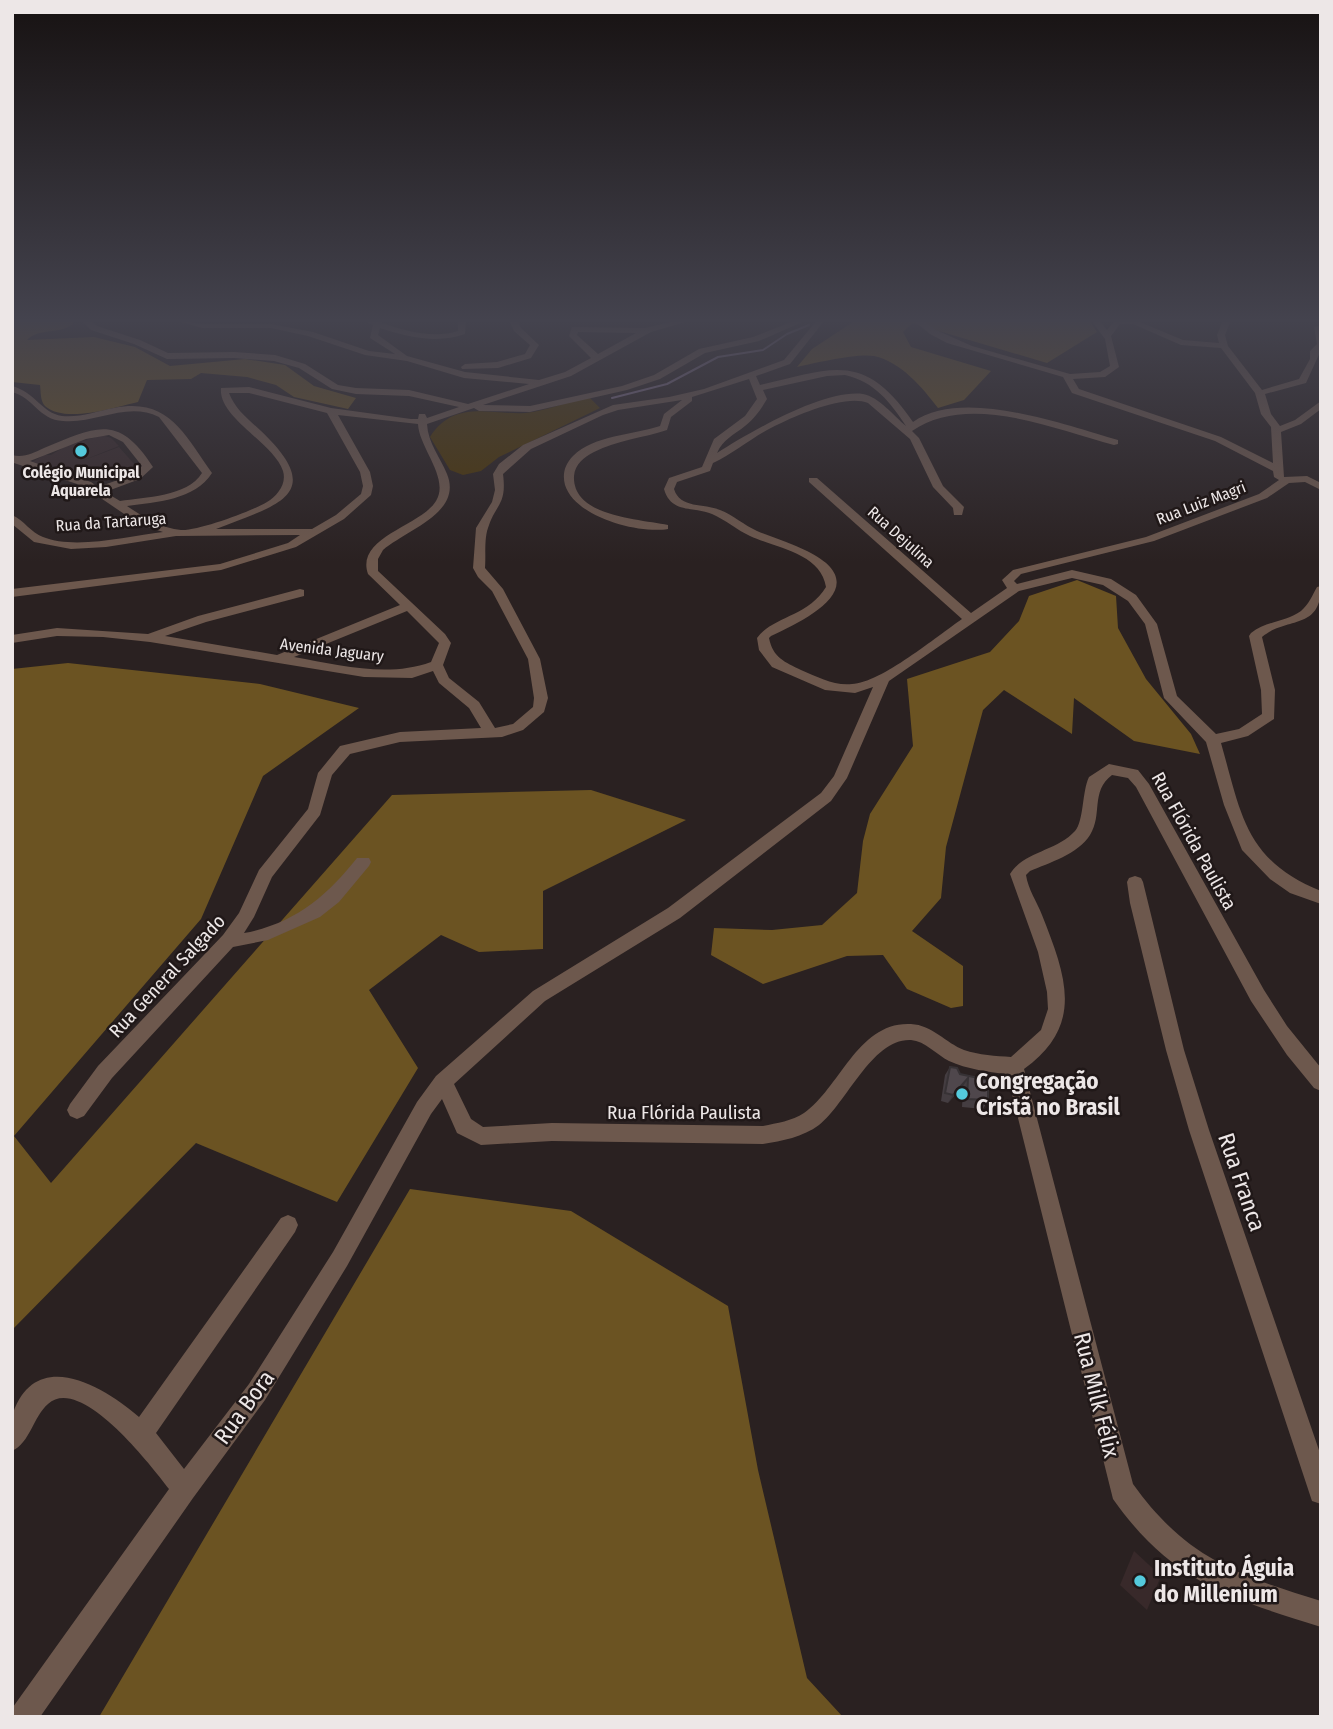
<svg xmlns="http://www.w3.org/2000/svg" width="1333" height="1729" font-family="'Fira Sans Condensed',sans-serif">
  <rect width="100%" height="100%" fill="#2a2121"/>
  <g fill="#38292a">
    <polygon points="102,435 111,438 119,446 79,462 119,447 136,466 136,471 106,481 97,482 61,468 32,462 44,455 51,455 64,447"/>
    <polygon points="1134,1551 1161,1576 1147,1610 1120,1585"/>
  </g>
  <path fill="#4c3607" d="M588,396L600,408L499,457L481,471L463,475L450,470L430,437C454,399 491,415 525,413C546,411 568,402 588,396Z"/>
  <g fill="#6b5322">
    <path d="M12,320H73V324C59,335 40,327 27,340L94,337L135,347L170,366L245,359L285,365L314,386L356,398L348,409L294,397L276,385L247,377L201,373L191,379L147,380L138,402C116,407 65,424 45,406C40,401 41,392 40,385L12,382Z"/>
    <path d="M856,320H1089L1097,332L1047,363L912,323L903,332L911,347L991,371L964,400L938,408C922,387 901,362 874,356C858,353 814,363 797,367L812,349Z"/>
    <polygon points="1077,580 1116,596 1118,628 1146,679 1191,734 1200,754 1134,741 1074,698 1072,734 1004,690 983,710 946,847 941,898 912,931 963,966 963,1006 951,1008 907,989 883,955 847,956 763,984 711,955 714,928 772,930 822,925 857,893 863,841 870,814 913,746 907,679 990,652 1019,621 1029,596"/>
    <polygon points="68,663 260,684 359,708 263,776 201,919 14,1136 51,1183 392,795 591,790 686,820 543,891 543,949 479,952 441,935 369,990 418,1068 337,1202 196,1143 12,1330 12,669"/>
    <polygon points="410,1189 571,1211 728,1306 758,1470 807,1678 843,1717 99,1717"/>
  </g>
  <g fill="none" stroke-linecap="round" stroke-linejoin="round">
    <polyline stroke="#857390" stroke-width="2" points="612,398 667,384 718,357 763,350 787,334 809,325"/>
    <g fill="#6d584d" fill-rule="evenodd">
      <path d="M81,320H90L97,326L140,340L168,353L234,352L275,355L305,364L338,385L356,388L409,390L468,404L529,384L464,378L407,361L365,355L308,336L271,328H202L175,320L202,324H271L313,332L369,351L395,354L370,338L373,325L363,320H383L382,323C405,331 434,339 458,331V320H466L465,334C437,344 408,337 380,328L378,335L407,356L465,372L539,380L565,372L591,358L569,336L572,327L645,328L679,320H692L651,332L571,376L483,405L530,406L622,386L654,375L699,349L753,337L796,320H807L759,341L705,353L660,379L627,390L530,412L479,411L474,408L427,424C428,443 440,457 447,474C463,513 406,530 383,550L378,559V571L445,634L451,643L443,665L449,678L479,702L495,728L513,724L533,707L534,698L528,659L492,591L478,577L473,568L476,528L492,502L495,490L493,474L499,464L523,445L613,405L669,397L704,389L784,360L817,320H825L790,364L756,376L760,385C834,368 864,351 913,422C963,387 1064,425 1118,440V444L1114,445C1054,429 968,392 912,431L919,438L943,486L964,507L962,515H954L953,508L933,487L910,439L868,403C847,394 799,414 779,424C756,434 736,452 713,463L710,471L677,482L674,489C680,509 704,503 720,510C733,515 744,525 757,531C774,538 791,543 807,551C876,585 808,619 771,636L769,638C773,658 785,662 801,670C818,677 834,686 852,684C881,683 937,636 962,619L809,482V478H817L971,613L1007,588L1002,580L1013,570L1146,537L1259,494L1279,480L1274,477L1273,471L1215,441L1072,393L1063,377L947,343L930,334L913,320H922L936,330L972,346L1070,374L1100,372L1110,366L1105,339L1091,320H1099L1107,330L1115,320H1135L1183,340L1219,343L1217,335L1223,320H1231L1225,335L1228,346L1262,390L1299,379L1310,359V351L1317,344L1314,327L1321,325V350L1306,383L1265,394L1271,414L1280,426L1295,420L1321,401V409L1301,424L1281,432L1284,477L1307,476L1321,483V490L1305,482L1289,483L1267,498L1154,541L1021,574L1014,581L1017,584L1072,570L1111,579L1136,595L1157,624L1177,696L1216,734L1239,729L1262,714L1261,690L1249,636L1251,633C1266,621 1286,622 1301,611C1309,604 1312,596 1317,587L1321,586C1321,631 1287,616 1262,637L1275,690L1274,719L1248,736L1221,743C1241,813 1245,861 1321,891V904L1290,893L1270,879L1242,850L1224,805L1206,742L1164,698L1145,624L1128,601L1103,585L1072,578L1019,591L889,681L847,778L831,801L680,918L545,1001L454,1084L471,1119L483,1127L552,1123L763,1126C777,1123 792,1121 804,1113C840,1088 858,1021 911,1024C932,1025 946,1043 964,1050C979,1055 996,1056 1011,1057L1041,1030L1048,1009L1047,992L1038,952L1010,874C1023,852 1057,851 1075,831C1084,821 1082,791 1089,777L1109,764L1138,770L1149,784L1264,990L1287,1026L1321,1068V1091L1314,1088L1287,1055L1251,1001L1136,787L1128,778L1112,775C1090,792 1103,814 1090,835C1078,854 1049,863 1030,871L1026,875C1028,889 1037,902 1042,915C1066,976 1085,1025 1024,1069L1133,1484C1186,1558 1237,1575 1321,1601V1627C1228,1598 1171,1581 1113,1499L1007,1074C987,1072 967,1069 949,1061C937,1055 925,1041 911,1040C872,1038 847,1103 819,1125C803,1137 782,1141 763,1144L552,1141L481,1145L457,1133L442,1099L431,1114L347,1266L265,1400L193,1498L40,1717H12L13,1707L169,1489C152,1467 81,1374 48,1404C33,1417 30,1443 12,1451C12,1439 9,1423 13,1413C37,1346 104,1387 139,1417L281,1218L288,1215L295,1218L298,1225L295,1232L156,1433L184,1469L249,1384L333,1252L417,1102L436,1076L533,991L668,908L821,793L834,776L873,687L855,693L825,690L772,667L759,650L757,638C773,616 808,617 826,587C821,553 776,548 750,536C737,530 726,520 712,514C693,506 671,514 664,489L669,478L702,467L714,439L745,416L757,399L749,379L692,397V401L671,417L667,430C643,438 617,440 594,452C584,457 575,464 574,476C572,517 640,519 668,525V529C638,534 575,517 565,485C562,474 565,464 573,456C594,435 633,435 660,426L664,414L682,400L618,410L603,415L531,449L503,474C507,505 496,503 488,528C484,539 486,556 485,568L503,589L540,659L548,698L544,712L523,730L502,737L400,742L350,754L332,775L320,815L272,877L254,917L244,933C294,924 327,896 357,858H369L371,862L369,866L339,902L320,917L268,940L233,947L112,1078L84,1116L77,1119L70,1116L67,1110L70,1104L98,1066L223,935L239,913L259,870L308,809L318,773L340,746L400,732L481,728L469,708L439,683L433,671L412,678L364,677L150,642L103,637L57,636L12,643V635L57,628L148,634L198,616L300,589L304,590V596L206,622L165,636L277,655L400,605L368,574C355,537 421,526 436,501C450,478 419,448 418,424L338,415L370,472L373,486L371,495L344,519L296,547L221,570L12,597V589L220,564L288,543L300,535L176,536L106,547L71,549L34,542L12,524V515C24,520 31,533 43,537C75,550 129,536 163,532L139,524L83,486L14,463L12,455C24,458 33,453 44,448C96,427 118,413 153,467L140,479L105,492L120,501C145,497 187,497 202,473L159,417C127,401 96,424 63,421C39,420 33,397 12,392V386C35,392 42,413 62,416C79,418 97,411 114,408C169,397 184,434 212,473C195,500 156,502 127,506C143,517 161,528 181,530C198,531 252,511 267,502C277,496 287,484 283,471C273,442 218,418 221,388L249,387L331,408L411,419H418L419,414H425L427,418L459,407L409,396L356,394L332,389L299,368L274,361L234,358L167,359L134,344L91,330ZM1120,324H1133L1181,345L1221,348L1255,393L1261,414L1271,427L1273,463L1221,437L1079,389L1073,379L1105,377L1119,367L1111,336ZM578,332L636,333L598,354L577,335ZM845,375C875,382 890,402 906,426C894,416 879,397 863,394C824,389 750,432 717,453C723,439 734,435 745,426C755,418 761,409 767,399L763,390L827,376ZM229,393H249L327,413L360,472L363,486L361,494L336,515L312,529H216C277,505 329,495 260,430C248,419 235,409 229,393ZM109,435L123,442L142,466L132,475L98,487L91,482L30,461L86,439ZM407,611L439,643L431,662C388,678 339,665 294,657Z"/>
      <polygon points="509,320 517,320 521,328 539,345 531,358 498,368 462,369 461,367 465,364 497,362 525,354 530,345 514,331"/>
      <polygon points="969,320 1006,320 1002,322 973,322"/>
      <polygon points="1135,876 1141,878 1143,882 1184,1050 1209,1130 1321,1456 1321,1504 1312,1501 1309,1492 1189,1130 1166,1050 1130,903 1127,882 1129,878"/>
    </g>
  </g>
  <polygon fill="#443d41" points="950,1067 960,1074 988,1080 988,1100 983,1109 962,1107 963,1086 948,1103 941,1101 945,1075"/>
  <polygon fill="#373235" points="968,1078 963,1086 948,1103 953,1095"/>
  <polygon fill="#4f474c" stroke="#373235" stroke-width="2" points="950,1067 957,1068 960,1074 988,1080 988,1100 967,1099 968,1078 953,1095 945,1093"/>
  <linearGradient id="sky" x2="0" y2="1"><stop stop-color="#171212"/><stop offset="0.57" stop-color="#44434e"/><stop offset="1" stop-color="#44434e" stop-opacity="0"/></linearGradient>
  <rect width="1333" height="562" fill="url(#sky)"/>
  <g fill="#54cadc" stroke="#201818" stroke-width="2.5">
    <circle cx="81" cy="451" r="7"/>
    <circle cx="962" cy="1094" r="7"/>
    <circle cx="1140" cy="1581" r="7"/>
  </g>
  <g text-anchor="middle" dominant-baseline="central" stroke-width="5" stroke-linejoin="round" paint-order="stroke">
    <g font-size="16" font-weight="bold" fill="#ede7e7" stroke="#201818">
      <text x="81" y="472">Colégio Municipal<tspan x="81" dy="18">Aquarela</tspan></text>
    </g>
    <g font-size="16" fill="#ede7e7" stroke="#201818">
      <text transform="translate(1201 503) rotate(-21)">Rua Luiz Magri</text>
      <text transform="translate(111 522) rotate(-4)">Rua da Tartaruga</text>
      <text transform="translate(901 537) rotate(42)">Rua Dejulina</text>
      <text transform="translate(332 650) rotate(7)">Avenida Jaguary</text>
    </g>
    <g font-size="19" fill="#ede7e7" stroke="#201818">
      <text transform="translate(1194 841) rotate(61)">Rua Flórida Paulista</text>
      <text transform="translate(167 976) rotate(-47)">Rua General Salgado</text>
      <text x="684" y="1112">Rua Flórida Paulista</text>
    </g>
    <g font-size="23" font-weight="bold" fill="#ede7e7" stroke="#201818" text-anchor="start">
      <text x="976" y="1081">Congregação<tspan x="976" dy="26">Cristã no Brasil</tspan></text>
      <text x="1154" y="1568">Instituto Águia<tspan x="1154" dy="26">do Millenium</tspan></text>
    </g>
    <g font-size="23" fill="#ede7e7" stroke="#201818">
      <text transform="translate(1242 1182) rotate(71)">Rua Franca</text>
      <text transform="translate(1097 1395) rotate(76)">Rua Milk Félix</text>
      <text transform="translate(244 1407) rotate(-54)">Rua Bora</text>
    </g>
  </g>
  <rect width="1333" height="1729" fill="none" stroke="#ede7e7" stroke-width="28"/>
</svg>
